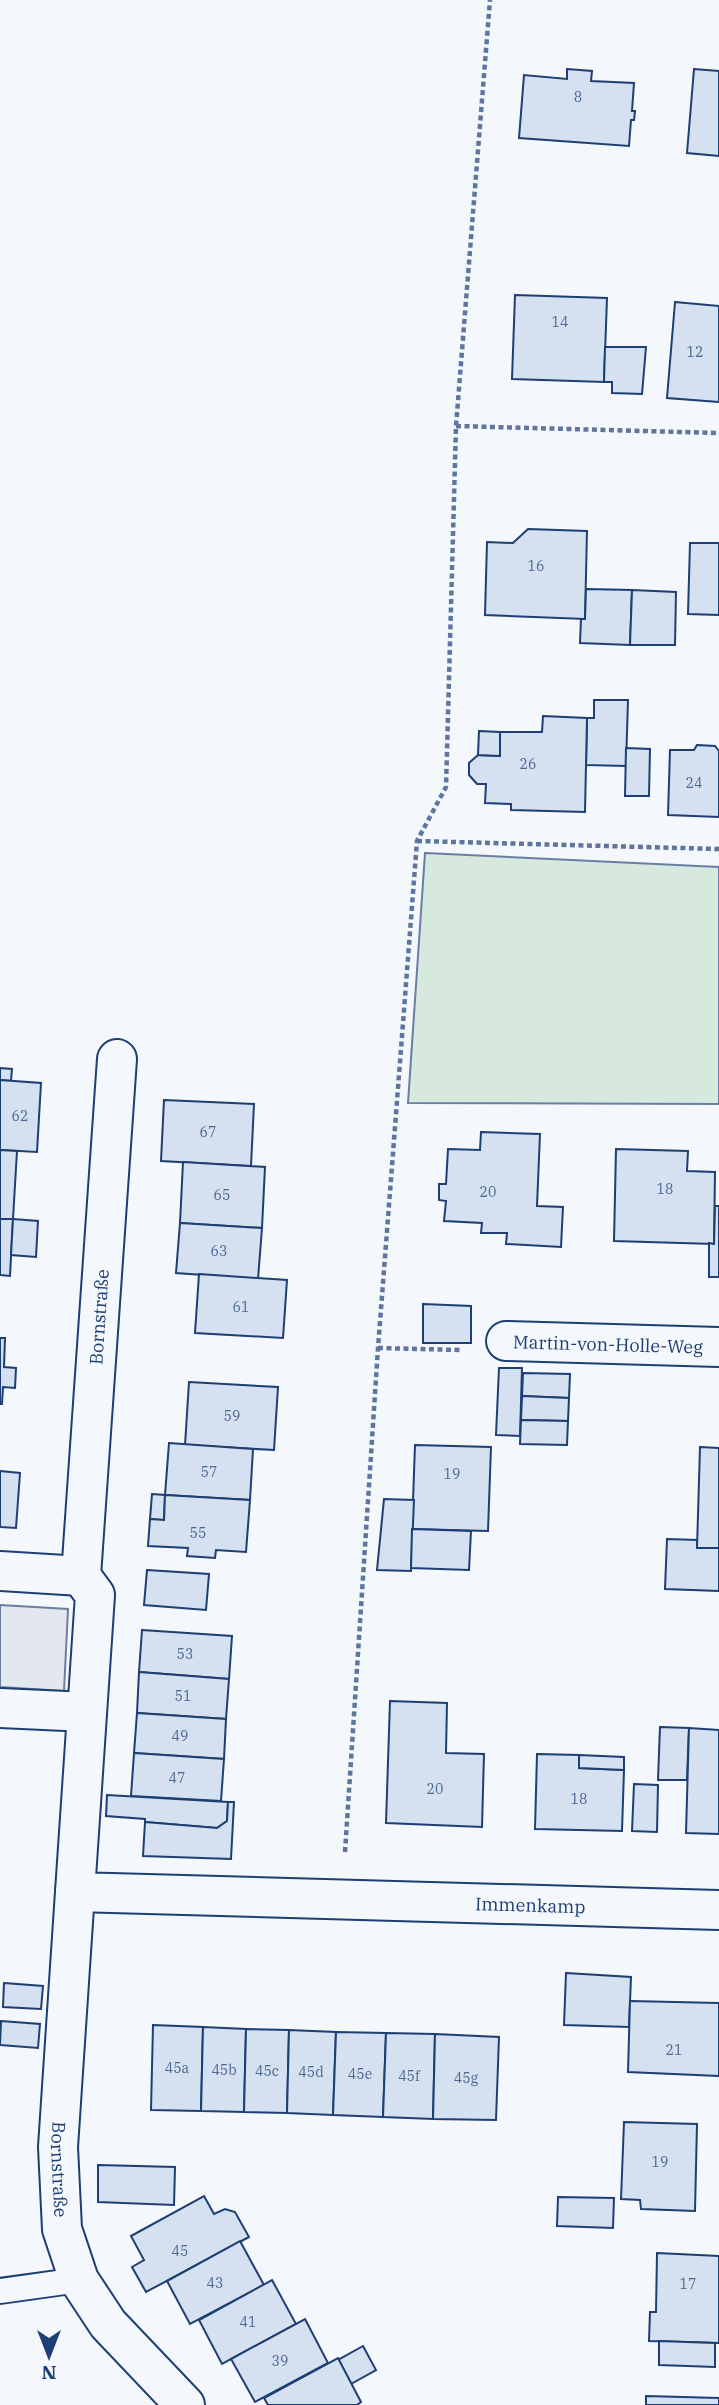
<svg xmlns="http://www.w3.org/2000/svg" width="719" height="2405" font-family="'IBM Plex Serif',serif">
  <rect width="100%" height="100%" fill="#f4f7fb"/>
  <polygon fill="#d7e8df" stroke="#687fa3" stroke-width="2" points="425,853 719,867 719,1104 408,1103"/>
  <polygon fill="#e3e8f0" stroke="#687fa3" stroke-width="2" points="0,1605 68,1609 64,1691 0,1687"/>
  <g fill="#d5e0f0" stroke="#1d3f73" stroke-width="2">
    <polygon points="567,69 592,71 591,81 634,83 632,111 635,111 634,120 631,120 629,146 519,138 524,75 567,79"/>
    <polygon points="694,69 719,71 719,156 687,153"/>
    <polygon points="515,295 607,298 604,382 512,379"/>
    <polygon points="675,302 719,306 719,402 667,398"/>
    <polygon points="605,347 646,347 642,394 612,393 612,382 604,382"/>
    <polygon points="528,529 587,531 585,619 485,615 487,542 513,543"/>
    <polygon points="690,543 719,543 719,615 688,614"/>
    <polygon points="586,589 632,590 630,645 580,643 581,619 585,619"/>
    <polygon points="632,590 676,592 675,645 630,645"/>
    <polygon points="594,700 628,700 626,766 586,765 587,718 594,718"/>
    <polygon points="543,716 587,718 585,812 511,810 511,804 485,803 486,784 477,784 469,775 469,763 478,755 500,756 500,732 542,732"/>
    <polygon points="479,731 500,732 500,756 478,755"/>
    <polygon points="697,745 715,746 719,751 719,817 668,815 670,750 694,750"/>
    <polygon points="626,748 650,749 649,796 625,796"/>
    <polygon points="0,1068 12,1069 11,1081 0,1080"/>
    <polygon points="0,1080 41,1083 37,1152 0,1150"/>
    <polygon points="164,1100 254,1104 251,1166 161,1161"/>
    <polygon points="481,1132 540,1134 537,1206 563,1207 561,1247 506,1244 507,1233 481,1233 482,1223 444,1221 446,1201 439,1200 439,1184 446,1184 448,1149 480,1150"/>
    <polygon points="616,1149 688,1151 687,1171 715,1172 714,1244 614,1241"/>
    <polygon points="0,1150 17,1151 13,1219 0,1219"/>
    <polygon points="183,1162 265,1167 262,1228 180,1223"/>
    <polygon points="715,1206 719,1206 719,1277 709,1277 709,1243 714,1244"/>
    <polygon points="0,1219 13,1219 10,1276 0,1275"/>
    <polygon points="13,1219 38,1221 36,1257 11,1255"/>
    <polygon points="180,1223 262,1228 258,1279 176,1273"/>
    <polygon points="199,1274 287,1280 283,1338 195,1333"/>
    <polygon points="423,1304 471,1306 471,1343 423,1343"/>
    <polygon points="0,1338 5,1338 4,1367 16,1368 15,1388 3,1387 2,1404 0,1404"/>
    <polygon points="499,1368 522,1368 520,1436 496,1435"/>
    <polygon points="523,1373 570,1374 569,1398 522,1396"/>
    <polygon points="189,1382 278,1387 274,1450 185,1445"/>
    <polygon points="522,1396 569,1398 568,1421 521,1420"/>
    <polygon points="521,1420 568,1421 567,1445 520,1444"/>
    <polygon points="169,1443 253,1449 250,1500 165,1495"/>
    <polygon points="415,1445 491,1447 488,1531 412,1529"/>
    <polygon points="700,1447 719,1448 719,1548 697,1548"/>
    <polygon points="0,1471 20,1473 16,1528 0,1527"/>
    <polygon points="152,1494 165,1495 164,1520 150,1519"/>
    <polygon points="165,1495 250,1500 246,1552 216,1550 215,1558 187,1556 188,1548 148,1546 150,1519 164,1520"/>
    <polygon points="384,1499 414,1500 411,1571 377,1570"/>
    <polygon points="412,1529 471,1531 469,1570 411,1568"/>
    <polygon points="667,1539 697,1540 697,1548 719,1548 719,1591 665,1589"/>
    <polygon points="147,1570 209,1574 206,1610 144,1605"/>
    <polygon points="142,1630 232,1636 229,1679 139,1672"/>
    <polygon points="139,1672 229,1679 226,1719 137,1713"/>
    <polygon points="390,1701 447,1703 446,1753 484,1754 482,1827 386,1823"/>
    <polygon points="137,1713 226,1719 224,1759 134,1753"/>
    <polygon points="660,1727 689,1728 687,1780 658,1780"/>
    <polygon points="689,1728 719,1730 719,1834 686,1833"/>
    <polygon points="134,1753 224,1759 221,1801 131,1796"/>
    <polygon points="537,1754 579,1755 579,1768 624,1770 622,1831 535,1829"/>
    <polygon points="579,1755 624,1757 624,1770 579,1768"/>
    <polygon points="634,1784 658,1785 657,1832 632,1831"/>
    <polygon points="107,1795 228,1802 227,1821 217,1828 145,1822 145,1819 106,1816"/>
    <polygon points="228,1802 234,1802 231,1859 143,1856 145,1822 217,1828 227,1821"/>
    <polygon points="566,1973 631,1977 629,2027 564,2025"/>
    <polygon points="4,1983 43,1986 41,2009 3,2007"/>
    <polygon points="630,2001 719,2003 719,2076 628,2072"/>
    <polygon points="1,2021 40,2024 38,2048 0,2045"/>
    <polygon points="153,2025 203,2027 201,2111 151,2110"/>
    <polygon points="203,2027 246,2029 244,2112 201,2111"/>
    <polygon points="246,2029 289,2030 287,2113 244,2112"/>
    <polygon points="289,2030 336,2032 333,2115 287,2113"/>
    <polygon points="336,2032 386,2033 383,2117 333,2115"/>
    <polygon points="386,2033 435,2034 433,2119 383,2117"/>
    <polygon points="435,2034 499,2037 496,2120 433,2119"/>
    <polygon points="624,2122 697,2124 695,2211 641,2209 640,2200 621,2199"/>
    <polygon points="98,2165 175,2167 174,2205 98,2202"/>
    <polygon points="204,2196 214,2214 225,2209 235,2212 249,2237 146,2292 132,2267 144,2260 131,2236"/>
    <polygon points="558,2197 614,2198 613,2228 557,2226"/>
    <polygon points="240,2241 264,2285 190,2324 167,2281"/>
    <polygon points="657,2253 719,2256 719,2343 649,2341 650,2312 656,2312"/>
    <polygon points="272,2280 296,2324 222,2364 199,2320"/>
    <polygon points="305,2319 328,2363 255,2402 231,2359"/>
    <polygon points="659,2341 715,2343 715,2367 659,2365"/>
    <polygon points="363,2346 376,2370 351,2384 338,2360"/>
    <polygon points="338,2358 361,2402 357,2405 268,2405 264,2398"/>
    <polygon points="646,2396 719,2398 719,2405 646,2405"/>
  </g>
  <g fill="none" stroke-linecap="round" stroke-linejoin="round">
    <defs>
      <polyline id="service" points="0,2291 79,2280"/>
      <g id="minor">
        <path id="s1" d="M117,1059L81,1576L95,1595L75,1892L719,1910"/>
        <path id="s2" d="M506,1341L719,1347"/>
        <polyline points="0,1571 81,1576"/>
        <polyline points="0,1708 87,1712"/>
        <path id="s3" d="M75,1892L58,2147L62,2229L79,2280L108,2324L185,2405"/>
      </g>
    </defs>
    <use href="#service" stroke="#1d3f73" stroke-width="28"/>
    <use href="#minor" stroke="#1d3f73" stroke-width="42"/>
    <g stroke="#5e769c" stroke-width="4.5" stroke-dasharray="5 3.5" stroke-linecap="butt">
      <polyline points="456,426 719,433"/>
      <polyline points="417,841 719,849"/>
      <polyline points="378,1348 461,1350"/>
      <polyline points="345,1852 378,1348 417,841 446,787 456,426 490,0"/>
    </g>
    <use href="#service" stroke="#f4f7fb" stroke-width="24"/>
    <use href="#minor" stroke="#f4f7fb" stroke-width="38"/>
  </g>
  <g text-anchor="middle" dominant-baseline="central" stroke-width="5" stroke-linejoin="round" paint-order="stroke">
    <g font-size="14" fill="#4b6792">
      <text x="578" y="97">8</text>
      <text x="560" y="322">14</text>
      <text x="695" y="352">12</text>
      <text x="536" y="566">16</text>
      <text x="528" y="764">26</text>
      <text x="694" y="783">24</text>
      <text x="20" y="1116">62</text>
      <text x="208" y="1132">67</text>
      <text x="665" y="1189">18</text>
      <text x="488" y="1192">20</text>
      <text x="222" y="1195">65</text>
      <text x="219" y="1251">63</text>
      <text x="241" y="1307">61</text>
      <text x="232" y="1416">59</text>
      <text x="209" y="1472">57</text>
      <text x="452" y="1474">19</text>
      <text x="198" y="1533">55</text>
      <text x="185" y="1654">53</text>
      <text x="183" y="1696">51</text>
      <text x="180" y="1736">49</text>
      <text x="177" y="1778">47</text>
      <text x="435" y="1789">20</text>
      <text x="579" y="1799">18</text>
      <text x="674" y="2050">21</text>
      <text x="177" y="2068">45a</text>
      <text x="224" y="2070">45b</text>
      <text x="267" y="2071">45c</text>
      <text x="311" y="2072">45d</text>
      <text x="360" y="2074">45e</text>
      <text x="409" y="2076">45f</text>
      <text x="466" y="2078">45g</text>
      <text x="660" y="2162">19</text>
      <text x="180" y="2251">45</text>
      <text x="215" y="2283">43</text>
      <text x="688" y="2284">17</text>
      <text x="248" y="2322">41</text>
      <text x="280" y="2361">39</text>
    </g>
    <g font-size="18" fill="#1d3f73" stroke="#f4f7fb">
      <text transform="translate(99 1317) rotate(-86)">Bornstraße</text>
      <text stroke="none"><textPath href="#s2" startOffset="102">Martin-von-Holle-Weg</textPath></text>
      <text stroke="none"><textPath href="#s1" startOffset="1295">Immenkamp</textPath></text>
      <text stroke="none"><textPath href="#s3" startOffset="278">Bornstraße</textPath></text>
    </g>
  </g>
  <g transform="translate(49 2356) rotate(180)" stroke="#f4f7fb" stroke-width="5" paint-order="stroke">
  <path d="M0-5L12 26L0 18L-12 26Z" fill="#1d3f73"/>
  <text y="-10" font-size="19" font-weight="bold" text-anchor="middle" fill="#1d3f73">N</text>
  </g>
</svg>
